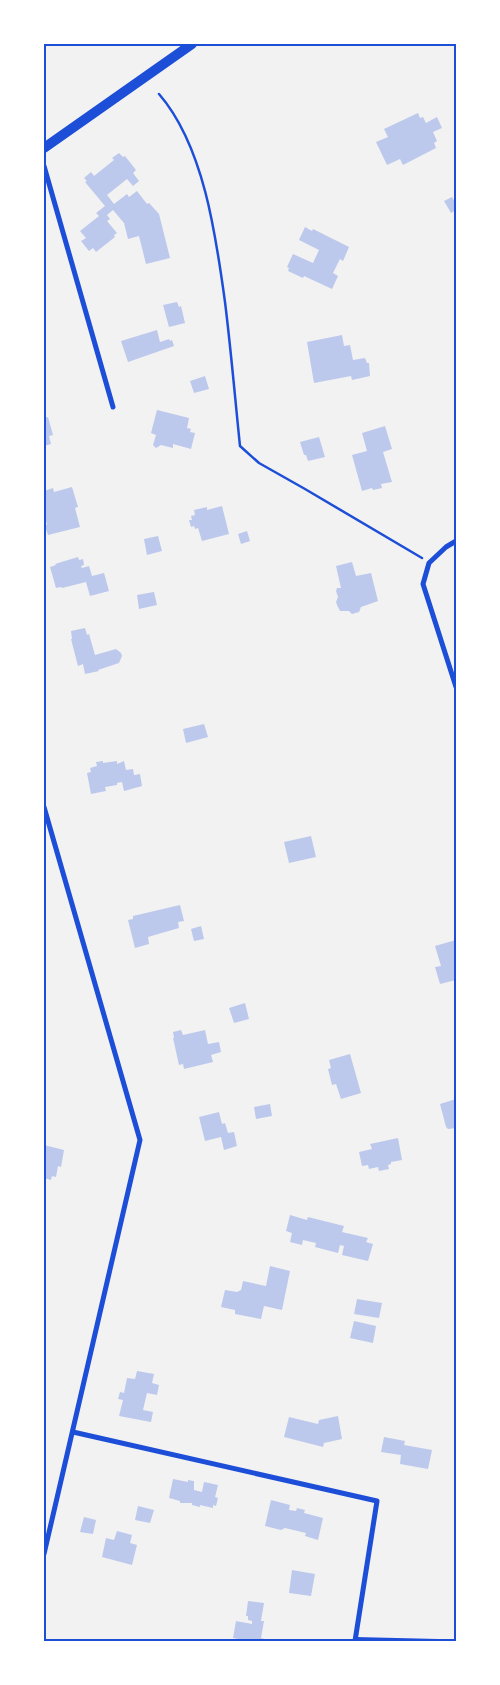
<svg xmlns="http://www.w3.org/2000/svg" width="500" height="1685" font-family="'DM Sans',sans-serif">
  <rect width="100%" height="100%" fill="#f2f2f2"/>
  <g fill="#bdc9ec">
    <polygon points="418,113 420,118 423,117 426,123 437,117 442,128 433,132 437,141 434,143 436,148 403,165 400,159 387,165 376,142 388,137 384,129"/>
    <polygon points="119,153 123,157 125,156 136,170 133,173 139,181 133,186 127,179 107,195 114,204 127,194 129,197 137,191 147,204 149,203 159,214 170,258 146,264 139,236 128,239 124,223 113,210 107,215 110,219 107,221 117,233 114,235 115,237 96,252 93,248 89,251 81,241 86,238 80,231 99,216 96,213 105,206 85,182 87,181 84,178 91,172 94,176 114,160 112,158"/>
    <polygon points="452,197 456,204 456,210 451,213 444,201"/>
    <polygon points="305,227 312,231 313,229 349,247 343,261 340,259 333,273 338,276 332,289 304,276 303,278 288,271 289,268 287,267 293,254 313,263 319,250 299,240"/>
    <polygon points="177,302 179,307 181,306 185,323 169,327 163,305"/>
    <polygon points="157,330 160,342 169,339 170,341 172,340 174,346 128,362 121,341"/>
    <polygon points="342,335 344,346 350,345 353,360 365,358 367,363 369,363 370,376 352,380 351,376 314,383 307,342"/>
    <polygon points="205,376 209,389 194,393 190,381"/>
    <polygon points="157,410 189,418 187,428 191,429 190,432 195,433 191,449 173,444 173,448 161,445 156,448 153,445 156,435 151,433"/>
    <polygon points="48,417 53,435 49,436 51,444 44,446 44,418"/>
    <polygon points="385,426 392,449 383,452 392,482 381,484 382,488 373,490 372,488 362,491 352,455 367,451 362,433"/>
    <polygon points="319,437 325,457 308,461 306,455 304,455 300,442"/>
    <polygon points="72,487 78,507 75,508 80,527 48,535 45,526 47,524 45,518 44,519 44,491 53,488 54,492"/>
    <polygon points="222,506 229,534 202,541 198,528 195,529 194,526 191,527 189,520 192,520 191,516 195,515 194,510 207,507 207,510"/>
    <polygon points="247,531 250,541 241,544 238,534"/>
    <polygon points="158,536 162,551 147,555 144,539"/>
    <polygon points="78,557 79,560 83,559 84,565 81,566 82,568 89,566 92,576 104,573 109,591 90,596 86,582 62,588 61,587 56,588 50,567 56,565 55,564"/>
    <polygon points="352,562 356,576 371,573 378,601 361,607 359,612 352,614 349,611 340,611 337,605 336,602 338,597 336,591 337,588 341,588 336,566"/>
    <polygon points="154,592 157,605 139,609 137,595"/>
    <polygon points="85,628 87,635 89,634 95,655 116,649 121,653 122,656 119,663 98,670 99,671 85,674 83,664 78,666 71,639 72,639 71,631"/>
    <polygon points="204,724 208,737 186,743 183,729"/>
    <polygon points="103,761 103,763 117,761 117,764 124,761 126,770 133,769 134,775 140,774 142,786 124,791 122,782 117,783 117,785 105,787 106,791 91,794 87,773 91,772 90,768 97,766 96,762"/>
    <polygon points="311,836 316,857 289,863 284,842"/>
    <polygon points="180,905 184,921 178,922 179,928 148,937 149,944 135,948 128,920 133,919 133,916"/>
    <polygon points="201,926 204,939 194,941 191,929"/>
    <polygon points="456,940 456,980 440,984 435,967 441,966 435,946"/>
    <polygon points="245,1003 249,1019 234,1023 229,1008"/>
    <polygon points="181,1030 183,1035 205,1030 208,1044 219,1042 221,1052 211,1055 213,1062 184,1069 183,1064 179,1065 173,1038 174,1038 173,1032"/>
    <polygon points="350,1054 361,1093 341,1099 336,1084 332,1085 328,1069 331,1068 329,1060"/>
    <polygon points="456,1099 456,1128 448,1129 446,1127 440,1104"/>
    <polygon points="270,1104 272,1116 256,1119 254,1107"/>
    <polygon points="219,1112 222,1124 225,1123 228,1133 234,1132 237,1146 224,1150 221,1137 205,1141 199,1117"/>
    <polygon points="398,1138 402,1160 391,1162 391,1164 388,1165 389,1169 379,1171 378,1167 369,1169 368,1165 362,1166 359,1152 372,1149 370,1144"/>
    <polygon points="44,1145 64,1150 61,1167 58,1166 56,1177 52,1176 51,1180 44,1178"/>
    <polygon points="290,1215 307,1220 308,1217 344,1226 342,1232 368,1238 366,1242 373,1244 368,1261 342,1255 344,1246 340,1245 338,1253 315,1247 316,1243 303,1240 302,1245 290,1242 292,1233 286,1231"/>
    <polygon points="270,1266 290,1271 282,1310 264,1306 261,1319 235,1314 235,1310 221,1307 225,1290 237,1292 241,1290 243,1281 266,1286"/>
    <polygon points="357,1299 382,1303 379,1318 354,1314"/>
    <polygon points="354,1321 376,1326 373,1343 350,1338"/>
    <polygon points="137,1371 154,1374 152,1383 159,1385 157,1395 147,1393 143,1410 153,1412 151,1422 119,1416 123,1400 118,1399 120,1392 124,1393 127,1378 135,1379"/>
    <polygon points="338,1416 342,1439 324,1443 323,1447 284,1437 289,1417 318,1424 319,1420"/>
    <polygon points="384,1437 405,1441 404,1445 432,1450 428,1469 400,1464 401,1455 381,1452"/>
    <polygon points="173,1479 188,1482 188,1480 194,1481 194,1490 202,1492 204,1482 218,1485 215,1497 218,1498 216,1506 213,1505 213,1508 200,1505 200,1507 192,1505 192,1503 180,1503 180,1501 169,1498"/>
    <polygon points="271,1500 290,1505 289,1510 296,1511 297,1508 305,1510 304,1513 323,1518 318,1540 305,1536 306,1533 285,1528 281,1530 265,1526"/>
    <polygon points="138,1506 154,1510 150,1523 135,1520"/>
    <polygon points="84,1517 96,1520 93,1534 80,1532"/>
    <polygon points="117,1531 132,1535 130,1543 137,1545 132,1565 102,1557 106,1538 114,1540"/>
    <polygon points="292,1570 315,1574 311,1596 289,1593"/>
    <polygon points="248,1601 264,1603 261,1621 264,1621 261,1638 271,1641 238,1641 238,1639 233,1638 236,1621 252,1624 252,1621 248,1620 248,1616 246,1616"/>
  </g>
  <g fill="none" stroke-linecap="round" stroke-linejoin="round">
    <path stroke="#1d4ed8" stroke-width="2.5" d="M159,94C204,146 216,236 225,302C231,350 235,398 240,446L259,463L305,489L422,558"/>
    <polyline stroke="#1d4ed8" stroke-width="4" points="355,1639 438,1641"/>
    <g stroke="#1d4ed8" stroke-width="5">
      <polyline points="44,166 113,407"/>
      <polyline points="456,541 446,547 429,563 423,584 456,687"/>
      <polyline points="44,807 140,1140 44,1554"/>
      <polyline points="73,1432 377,1501 355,1641"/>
    </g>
    <polyline stroke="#1d4ed8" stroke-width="10" points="44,148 192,44"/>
  </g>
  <rect width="500" height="1685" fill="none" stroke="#ffffff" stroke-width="90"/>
  <rect x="45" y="45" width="410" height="1595" fill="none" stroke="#1d4ed8" stroke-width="2"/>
</svg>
